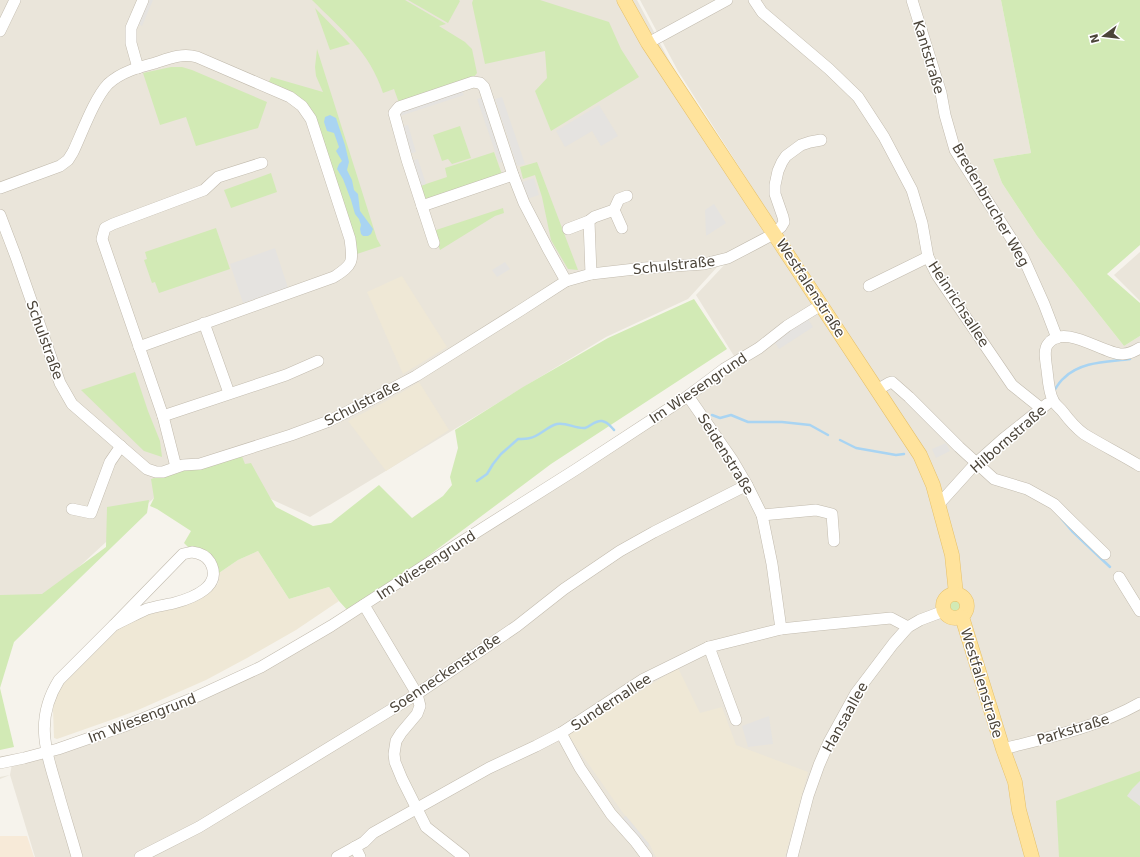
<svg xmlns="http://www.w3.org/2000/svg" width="1140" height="857" font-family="'DejaVu Sans',sans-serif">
  <rect width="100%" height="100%" fill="#f6f3ec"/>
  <g fill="#eae5da">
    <polygon points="0,0 637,0 671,64 766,236 729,254 688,299 606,337 310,517 201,467 154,498 20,621 0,629"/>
    <polygon points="640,0 1001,0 1031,153 993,159 1002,183 1037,236 1124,346 1140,336 1140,857 35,857 10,775 0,779 0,777 10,775 13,758 153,711 263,661 385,586 681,395 734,356 696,295 729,260 780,231 678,71"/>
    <polygon points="1140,252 1140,301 1114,275"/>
  </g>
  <polygon fill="#f7ead8" points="0,836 27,836 34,857 0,857"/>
  <g fill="#efe8d6">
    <polygon points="402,276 447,347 403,374 367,292"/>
    <polygon points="419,382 449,430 386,471 348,421 394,397"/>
    <polygon points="258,551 289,599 329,587 339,601 296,630 247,658 206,680 138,710 111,720 57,739 54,738 53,709 55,694 61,684 116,630 148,613 202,597 218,584 219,573 238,560"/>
    <polygon points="678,668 700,713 722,707 736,745 808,772 785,857 656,857 650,845 623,813 568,735"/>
  </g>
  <g fill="#d2eab5">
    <path d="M312,0H405L446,24L439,26L465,42L472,49L477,73L474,77L399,103L394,89L383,93C370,52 341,29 312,0Z"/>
    <polygon points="408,0 459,0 460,1 448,23"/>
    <polygon points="473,0 540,0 609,22 621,49 639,77 551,131 535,91 547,78 545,51 485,64 472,3"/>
    <polygon points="1001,0 1140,0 1140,245 1107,274 1140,303 1140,336 1124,346 1037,236 1002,183 993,159 1031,153"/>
    <polygon points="315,8 350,44 330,50"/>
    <polygon points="317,49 377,239 381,246 354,255 309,124 299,103 268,84 271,77 323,92 316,76 315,67"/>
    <polygon points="171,67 182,67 192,70 267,102 258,128 196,146 186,117 160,125 143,73"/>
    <polygon points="460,126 471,158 452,164 448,159 442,161 433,135"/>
    <polygon points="494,152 504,180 424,204 420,186 447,177 445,168"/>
    <polygon points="537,162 578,270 568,269 551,240 542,197 535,175 523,179 520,167"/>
    <polygon points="271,173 277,192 231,208 224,190"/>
    <polygon points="503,208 504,213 495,216 440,250 433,231"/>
    <polygon points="216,228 230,269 159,293 155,282 152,283 144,260 147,259 145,252"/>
    <polygon points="694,299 727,349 551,464 376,595 349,612 339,601 329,587 289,599 258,551 238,560 219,573 216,565 192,551 184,543 191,531 157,509 150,506 154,498 151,479 241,454 245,464 251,463 271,499 276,507 313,526 331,523 379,485 412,518 443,496 452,485 450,477 458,448 455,430 523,387 608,338"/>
    <polygon points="135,372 148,411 160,441 162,457 144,451 81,390"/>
    <polygon points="149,500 147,513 14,642 0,688 14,747 0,750 0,595 42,594 106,547 107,507"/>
    <circle cx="955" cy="606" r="6"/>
    <polygon points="1140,771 1140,857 1059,857 1056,801"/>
  </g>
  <g fill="#e5e3e0">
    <polygon points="147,0 153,0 142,26 136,23"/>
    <polygon points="462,91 464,95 400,116 399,111"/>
    <polygon points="483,97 505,161 499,163 477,99"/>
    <polygon points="502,97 525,164 517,166 495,99"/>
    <polygon points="599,105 618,136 601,146 592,131 565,147 556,131"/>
    <polygon points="408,125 416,152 408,154 400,127"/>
    <polygon points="418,159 426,184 418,187 410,161"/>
    <polygon points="534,178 539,195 527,199 522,182"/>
    <polygon points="714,204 726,223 706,236 705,210"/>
    <polygon points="275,248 288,288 243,303 230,264"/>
    <polygon points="505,262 510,269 497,277 492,270"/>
    <polygon points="808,319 813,327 779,349 774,341"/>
    <polygon points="946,443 950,451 936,458 932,449"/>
    <polygon points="769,716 773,744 748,747 742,726"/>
    <polygon points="1140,781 1140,806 1127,796 1132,789"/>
    <polygon points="626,816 649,844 647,852 620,820"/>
  </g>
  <polygon fill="#a9d4f2" points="330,115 336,118 345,145 349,162 347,170 352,180 354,190 358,194 360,211 371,226 373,229 371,234 368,236 363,236 361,234 360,229 361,225 359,219 355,214 351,200 343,179 337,169 339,164 342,161 336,151 339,147 334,133 327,131 324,122 325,117"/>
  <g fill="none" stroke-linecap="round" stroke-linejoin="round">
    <g stroke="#a9d4f2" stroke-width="2.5">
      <path d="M1054,391C1057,386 1060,381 1064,378C1081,361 1108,362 1130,359"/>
      <polyline points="712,415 720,418 731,415 748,422 782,422 810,425 828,435"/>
      <polyline points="840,440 856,448 896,455 904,454"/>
      <path d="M477,481L487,474L493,464L501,454L518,439C522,439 526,439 530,438C538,437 548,426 557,424C566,422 576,429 585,428C591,426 595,420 602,421C608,422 610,426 614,430"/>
      <polyline points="1061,518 1072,531 1110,567"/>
    </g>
    <defs>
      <g id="minor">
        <polyline points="754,0 762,12 829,69 858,97 884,137 912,190 922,223 928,257 937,275 1012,385 1042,409"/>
        <polyline points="912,0 941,93 945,115 955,150 1023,257 1044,304 1057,338"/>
        <polyline points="0,31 15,0"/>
        <polyline points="648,43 727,0"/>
        <polyline points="138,68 131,43 131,28 143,0"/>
        <path d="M0,188L60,166L68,160L73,152C82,133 94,99 108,84C121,72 139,67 155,63C170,58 182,53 197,57L290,97L302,106L311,119L350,239C353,262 354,264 334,277L139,347"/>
        <polyline points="422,206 513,175"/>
        <polyline points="614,210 619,199 627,196"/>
        <polyline points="0,215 16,257 60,383 72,404 147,469 156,472 163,472 183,465 200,464 291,435 329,421 384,393 416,376 521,310 566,281 591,274 644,268 704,264 728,258 768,237 781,227 784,222 783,217 775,194 775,185 778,171 782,162 786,156 801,145 810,142 821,140"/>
        <polyline points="568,229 589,221"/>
        <polyline points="434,243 407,160 394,113 399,107 473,82 480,83 484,87 513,175 524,203 548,249 566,281"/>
        <polyline points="591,274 589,221 594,217 614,210 622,228"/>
        <polyline points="869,286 928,257"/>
        <polyline points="204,323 229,393"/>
        <path d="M1140,348C1135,351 1129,354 1123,354C1104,355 1064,322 1048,344C1043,350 1046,362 1047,370C1048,379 1049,393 1053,400C1055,405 1060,408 1063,412C1069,420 1076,428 1084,434C1102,445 1122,455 1140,466"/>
        <polyline points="877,390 889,383 892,382 909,397 959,447 994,479 1027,489 1054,504 1072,522 1105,554"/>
        <polyline points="688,396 733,461 747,485 762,515 772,564 781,629"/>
        <polyline points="163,416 286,375 318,361"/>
        <polyline points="176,467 163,416 102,239 105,228 113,224 204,190 218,177 262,163"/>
        <polyline points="939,504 976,463 1003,439 1047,404"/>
        <polyline points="72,509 91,513 110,462 121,446"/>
        <polyline points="762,515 816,510 832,514 834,541"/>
        <path d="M192,552C200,553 206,555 210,562C224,586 193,598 174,603C166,605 156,606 147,609C136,614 125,620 114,625L183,554Z"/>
        <polyline points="1119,577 1140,611"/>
        <polyline points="364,605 417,694 420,706 417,714 401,733 396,741 394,754 395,762 402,779 426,827 464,857"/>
        <polyline points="709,647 736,720"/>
        <polyline points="561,733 580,768 611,814 635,841 647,857"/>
        <path d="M1003,749C1050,737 1098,727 1140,703"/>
        <polyline points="0,763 24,758 58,749 127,725 198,696 261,667 331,626 461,542 575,470 688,396 724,369 759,348 787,326 821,305"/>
        <polyline points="355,847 360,857"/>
        <path d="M77,857C71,835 64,814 58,792C46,751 34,720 59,680L114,625"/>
        <polyline points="140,857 199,827 417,694 517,626 564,589 620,551 654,532 747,485"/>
        <polyline points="337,857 364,842 373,833 489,768 536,746 561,733 642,680 709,647 781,629 819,625 891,618 908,627"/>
        <polyline points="792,857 808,796 819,765 829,742 856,693 893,644 908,627 920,620 944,611"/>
      </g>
      <g id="major">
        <polyline points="624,0 648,43 920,455 933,485 952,555 956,594"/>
        <circle cx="955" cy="606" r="12"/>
        <polyline points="962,617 1003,749 1015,782 1019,810 1032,857"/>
      </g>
    </defs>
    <use href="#minor" stroke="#c2bbae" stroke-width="12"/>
    <use href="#major" stroke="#e6c16a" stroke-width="15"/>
    <use href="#minor" stroke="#fff" stroke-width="11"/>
    <use href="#major" stroke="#ffe39c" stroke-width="14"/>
  </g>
  <g text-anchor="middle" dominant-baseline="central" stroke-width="3" stroke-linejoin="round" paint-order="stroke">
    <g font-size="14" fill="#4b4439" stroke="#fff">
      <text transform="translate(929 57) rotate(73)">Kantstraße</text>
      <text transform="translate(991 205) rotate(60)">Bredenbrucher Weg</text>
      <text transform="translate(674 265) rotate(-6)">Schulstraße</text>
      <text transform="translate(811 288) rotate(57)">Westfalenstraße</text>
      <text transform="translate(959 304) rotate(57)">Heinrichsallee</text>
      <text transform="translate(45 340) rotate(70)">Schulstraße</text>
      <text transform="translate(698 388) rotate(-34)">Im Wiesengrund</text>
      <text transform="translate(362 403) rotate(-27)">Schulstraße</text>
      <text transform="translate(1008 439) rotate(-41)">Hilbornstraße</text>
      <text transform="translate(726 454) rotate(58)">Seidenstraße</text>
      <text transform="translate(426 565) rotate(-33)">Im Wiesengrund</text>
      <text transform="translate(445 673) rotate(-34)">Soenneckenstraße</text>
      <text transform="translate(982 683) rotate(73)">Westfalenstraße</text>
      <text transform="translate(611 702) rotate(-33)">Sundernallee</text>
      <text transform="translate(845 717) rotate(-61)">Hansaallee</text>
      <text transform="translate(142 718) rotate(-21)">Im Wiesengrund</text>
      <text transform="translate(1073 729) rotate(-17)">Parkstraße</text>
    </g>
  </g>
  <g transform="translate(1104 36) rotate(255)" stroke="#ffffff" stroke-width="3" paint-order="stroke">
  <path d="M0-3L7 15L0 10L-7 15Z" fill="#4b4439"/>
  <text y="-6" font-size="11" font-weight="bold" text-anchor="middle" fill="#4b4439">N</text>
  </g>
</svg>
